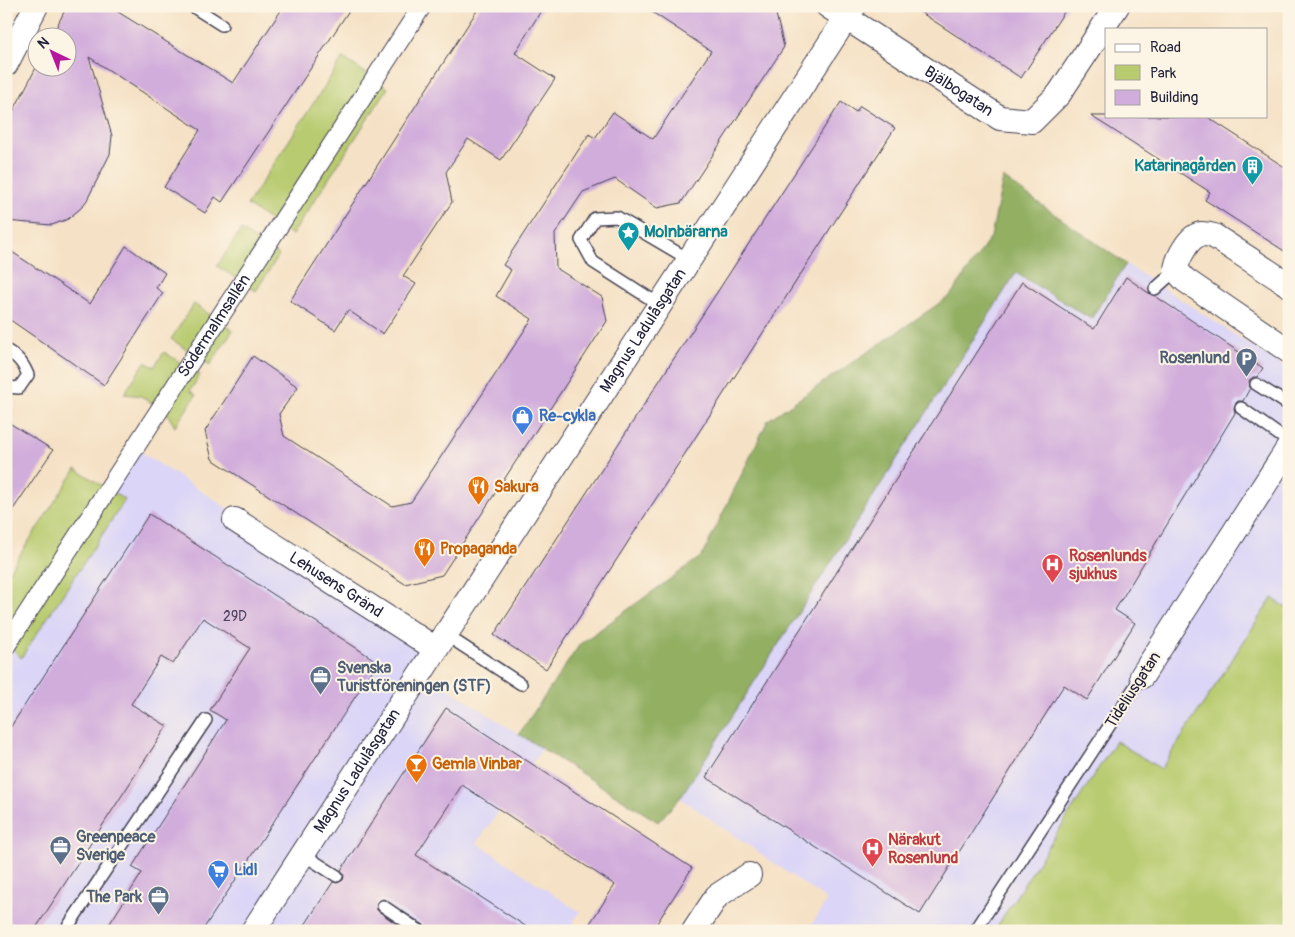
<svg xmlns="http://www.w3.org/2000/svg" width="1295" height="937" font-family="Pangolin,sans-serif">
  <rect width="100%" height="100%" fill="#fcf5e5"/>
  <filter id="ink" filterUnits="userSpaceOnUse"><feTurbulence type="fractalNoise" baseFrequency=".02" numOctaves="2"/><feDisplacementMap in="SourceGraphic" scale="10" xChannelSelector="R" yChannelSelector="G"/><feConvolveMatrix kernelMatrix="1 2 1 2 8 2 1 2 1" color-interpolation-filters="sRGB"/></filter>
  <filter id="wash" filterUnits="userSpaceOnUse"><feTurbulence type="fractalNoise" baseFrequency=".0096" numOctaves="4" result="noise"/><feDisplacementMap in="SourceGraphic" scale="20" xChannelSelector="R" yChannelSelector="G"/><feGaussianBlur stdDeviation="1.12" result="paint"/><feColorMatrix in="noise" values="0 0 0 0 0 0 0 0 0 0 0 0 0 0 0 0 0 1.4 0 .05"/><feComposite in="paint" operator="in"/></filter>
  <g filter="url(#wash)">
    <rect width="100%" height="100%" fill="#f5e1c5"/>
    <g fill="#dbd6f7">
      <polygon points="1126,264 1289,370 1289,931 808,931 827,900 680,798 1016,273 1091,319"/>
      <polygon points="133,447 442,647 427,675 542,749 477,843 580,912 568,931 6,931 6,647"/>
    </g>
    <g fill="#b8cb6f" stroke="#6d7655">
      <polygon points="343,58 388,88 292,235 247,205"/>
      <polygon points="241,230 279,255 256,291 217,266"/>
      <polygon points="194,304 233,330 210,365 171,339"/>
      <polygon points="164,352 200,375 190,391 196,395 175,427 167,413 141,396 124,394 145,362 154,367"/>
      <polygon points="76,469 125,500 21,658 6,641 6,576"/>
      <polygon points="1272,598 1289,609 1289,931 994,931 1116,741 1161,769"/>
    </g>
    <polygon fill="#92af62" stroke="#5a684e" points="1003,178 1126,264 1091,319 1016,273 680,798 658,822 519,734 580,644 702,556 768,420 950,296 991,237"/>
    <g id="blocks">
      <g fill="#d1addc">
        <polygon points="67,6 106,6 118,12 233,83 284,6 352,6 222,202 215,197 205,213 164,187 200,130 89,57 112,136 110,154 87,200 82,207 68,219 52,225 6,221 6,125 38,64 38,68 68,68 68,38 51,38"/>
        <polygon points="480,6 544,6 515,53 555,79 501,160 468,139 446,172 452,202 403,276 416,284 383,334 348,310 335,330 290,301"/>
        <polygon points="643,6 763,6 776,14 784,47 681,203 657,208 615,179 583,192 555,234 556,268 602,297 607,321 442,575 405,584 212,459 205,431 253,356 298,387 279,414 284,436 392,506 411,502 532,319 496,296 511,270 503,265 551,192 589,134 595,138 613,112 653,139 711,51"/>
        <polygon points="911,6 1068,6 1021,78"/>
        <polygon points="841,102 856,112 860,106 895,128 546,669 494,635"/>
        <polygon points="1091,116 1206,116 1289,170 1289,254 1205,200 1210,192"/>
        <polygon points="126,246 165,273 156,288 163,293 104,385 6,317 6,248 90,304"/>
        <polygon points="1126,277 1150,294 1155,296 1263,368 1257,377 1253,377 1249,380 1250,388 1243,401 1238,401 1235,404 1234,408 1235,413 1115,610 1135,623 1087,700 1064,685 920,914 706,777 1022,282 1094,329"/>
        <polygon points="6,421 53,450 6,520"/>
        <polygon points="149,514 378,662 202,931 105,931 142,873 132,867 226,720 210,710 250,648 203,618 173,664 161,657 131,704 167,726 34,931 6,931 6,734"/>
        <polygon points="446,708 692,868 652,931 585,931 615,885 462,785 416,855 533,931 427,931 424,925 383,899 377,902 377,910 406,931 301,931 333,882 337,883 343,880 344,876 341,870"/>
      </g>
    </g>
  </g>
  <g filter="url(#ink)">
    <use href="#blocks" fill-opacity="0" stroke="#423f50" stroke-width="1"/>
    <g fill="none" stroke-linecap="round" stroke-linejoin="round">
      <defs>
        <g id="service">
          <polyline points="192,6 222,25"/>
          <polyline points="1155,289 1176,270"/>
          <polyline points="660,305 593,262 581,240 595,218 617,217 690,260"/>
          <path d="M6,350C18,357 23,363 28,375L19,388L6,387"/>
          <polyline points="1256,384 1289,405"/>
          <polyline points="1241,408 1289,442"/>
          <polyline points="446,635 521,684"/>
          <polyline points="304,855 337,876"/>
          <polyline points="383,906 420,931"/>
          <polyline points="65,931 206,720"/>
          <polyline points="975,931 1142,676"/>
        </g>
        <g id="pedestrian">
          <path id="s1" d="M6,646L422,6"/>
        </g>
        <g id="minor">
          <path id="s2" d="M828,6L1000,118L1032,121L1059,94L1117,6"/>
          <polyline points="6,64 36,6"/>
          <path d="M1289,285L1214,236C1211,235 1206,234 1202,234C1189,235 1177,259 1176,270L1185,280L1289,351"/>
          <path id="s3" d="M235,520L436,649"/>
          <polyline points="1142,676 1289,447"/>
          <path id="s4" d="M253,931L854,6"/>
          <polyline points="694,931 717,896 749,875"/>
        </g>
      </defs>
      <use href="#service" stroke="#423f50" stroke-width="14"/>
      <use href="#pedestrian" stroke="#423f50" stroke-width="20"/>
      <use href="#minor" stroke="#423f50" stroke-width="26"/>
      <use href="#service" stroke="#fff" stroke-width="11"/>
      <use href="#pedestrian" stroke="#fff" stroke-width="18"/>
      <use href="#minor" stroke="#fff" stroke-width="24"/>
    </g>
  </g>
  <defs>
    <symbol id="building-pin" viewBox="-11 -11 22 30"><path d="M0 17L-7.5 6A9.5 9.5 0 1 1 7.5 6Z" fill="#0f9aa8" stroke="#fcf5e5"/><path d="M-4-6H4V6H1V3H-1V6H-4ZM-2.5-4.3h1.7v1.8h-1.7ZM.8-4.3h1.7v1.8H.8ZM-2.5-1h1.7V.8h-1.7ZM.8-1h1.7V.8H.8Z" fill="#fff"/></symbol>
    <symbol id="sight-pin" viewBox="-11 -11 22 30"><path d="M0 17L-7.5 6A9.5 9.5 0 1 1 7.5 6Z" fill="#0f9aa8" stroke="#fcf5e5"/><path d="M0-6L1.8-2.2L6-1.7L2.9 1.2L3.7 5.4L0 3.3L-3.7 5.4L-2.9 1.2L-6-1.7L-1.8-2.2Z" fill="#fff"/></symbol>
    <symbol id="parking-pin" viewBox="-11 -11 22 30"><path d="M0 17L-7.5 6A9.5 9.5 0 1 1 7.5 6Z" fill="#5c6f8a" stroke="#fcf5e5"/><path d="M-3.5-5.5H1a3.5 3.5 0 0 1 0 7H-1V5.5H-3.5ZM-1-3.4V-.6H.8a1.4 1.4 0 0 0 0-2.8Z" fill="#fff"/></symbol>
    <symbol id="shop-pin" viewBox="-11 -11 22 30"><path d="M0 17L-7.5 6A9.5 9.5 0 1 1 7.5 6Z" fill="#3f7fe0" stroke="#fcf5e5"/><path d="M-5-2.5h2.3a2.7 3.5 0 0 1 5.4 0H5L5.5 6h-11ZM-1.5-2.5h3a1.5 2.3 0 0 0-3 0Z" fill="#fff"/></symbol>
    <symbol id="restaurant-pin" viewBox="-11 -11 22 30"><path d="M0 17L-7.5 6A9.5 9.5 0 1 1 7.5 6Z" fill="#e8710a" stroke="#fcf5e5"/><path d="M-5-6h1v4h1v-4h1v4h1v-4h1v5L-1.5 .5V6h-2V.5L-5-1ZM5-6V6H3V1.5H1.5Q1.5-4 5-6Z" fill="#fff"/></symbol>
    <symbol id="hospital-pin" viewBox="-11 -11 22 30"><path d="M0 17L-7.5 6A9.5 9.5 0 1 1 7.5 6Z" fill="#e0444e" stroke="#fcf5e5"/><path d="M-5-5h3v3.5h4V-5h3V5h-3V1.5h-4V5h-3Z" fill="#fff"/></symbol>
    <symbol id="office-pin" viewBox="-11 -11 22 30"><path d="M0 17L-7.5 6A9.5 9.5 0 1 1 7.5 6Z" fill="#5c6f8a" stroke="#fcf5e5"/><path d="M-6-3h4V-5.5h4V-3h4V5H-6ZM-1-4.5V-3h2v-1.5ZM-6 0V1H6V0Z" fill="#fff"/></symbol>
    <symbol id="bar-pin" viewBox="-11 -11 22 30"><path d="M0 17L-7.5 6A9.5 9.5 0 1 1 7.5 6Z" fill="#e8710a" stroke="#fcf5e5"/><path d="M-6-5H6L.8 .8V4.5H3.5V6h-7V4.5H-.8V.8Z" fill="#fff"/></symbol>
    <symbol id="supermarket-pin" viewBox="-11 -11 22 30"><path d="M0 17L-7.5 6A9.5 9.5 0 1 1 7.5 6Z" fill="#3f7fe0" stroke="#fcf5e5"/><path d="M-6-5.5h2.5l.6 2H6L4.5 2H-2.5L-4.4-4H-6ZM-1.5 3.2a1.3 1.3 0 1 0 .1 0ZM3 3.2a1.3 1.3 0 1 0 .1 0Z" fill="#fff"/></symbol>
  </defs>
  <g fill-rule="evenodd">
    <use href="#building-pin" x="1240" y="154" width="25" height="34"/>
    <use href="#sight-pin" x="616" y="220" width="25" height="34"/>
    <use href="#parking-pin" x="1234" y="346" width="25" height="34"/>
    <use href="#shop-pin" x="510" y="404" width="25" height="34"/>
    <use href="#restaurant-pin" x="466" y="474" width="25" height="34"/>
    <use href="#restaurant-pin" x="412" y="536" width="25" height="34"/>
    <use href="#hospital-pin" x="1040" y="552" width="25" height="34"/>
    <use href="#office-pin" x="308" y="664" width="25" height="34"/>
    <use href="#bar-pin" x="404" y="752" width="25" height="34"/>
    <use href="#office-pin" x="48" y="834" width="25" height="34"/>
    <use href="#hospital-pin" x="860" y="836" width="25" height="34"/>
    <use href="#supermarket-pin" x="206" y="858" width="25" height="34"/>
    <use href="#office-pin" x="146" y="884" width="25" height="34"/>
  </g>
  <g text-anchor="middle" dominant-baseline="central" stroke-width="4" stroke-linejoin="round" paint-order="stroke">
    <g font-size="14" fill="#4e4563">
      <text x="235" y="616">29D</text>
    </g>
    <g font-size="16" fill="#22223b" stroke="#fcf5e5">
      <text stroke="none"><textPath href="#s2" startOffset="156">Bjälbogatan</textPath></text>
      <text stroke="none"><textPath href="#s1" startOffset="382">Södermalmsallén</textPath></text>
      <text stroke="none"><textPath href="#s4" startOffset="716">Magnus Ladulåsgatan</textPath></text>
      <text stroke="none"><textPath href="#s3" startOffset="120">Lehusens Gränd</textPath></text>
      <text transform="translate(1133 690) rotate(-57)">Tideliusgatan</text>
      <text stroke="none"><textPath href="#s4" startOffset="191">Magnus Ladulåsgatan</textPath></text>
    </g>
    <g font-size="16" font-weight="bold" fill="#0d838f" stroke="#fcf5e5" text-anchor="end">
      <text x="1236" y="166">Katarinagården</text>
      <text x="644" y="232" text-anchor="start">Molnbärarna</text>
    </g>
    <g font-size="16" font-weight="bold" fill="#4e5e75" stroke="#fcf5e5" text-anchor="end">
      <text x="1230" y="358">Rosenlund</text>
      <text x="337" y="668" text-anchor="start">Svenska<tspan x="337" dy="18">Turistföreningen (STF)</tspan></text>
      <text x="76" y="837" text-anchor="start">Greenpeace<tspan x="76" dy="18">Sverige</tspan></text>
      <text x="142" y="897">The Park</text>
    </g>
    <g font-size="16" font-weight="bold" fill="#366cbe" stroke="#fcf5e5" text-anchor="start">
      <text x="539" y="416">Re-cykla</text>
      <text x="234" y="870">Lidl</text>
    </g>
    <g font-size="16" font-weight="bold" fill="#c56008" stroke="#fcf5e5" text-anchor="start">
      <text x="494" y="487">Sakura</text>
      <text x="440" y="549">Propaganda</text>
      <text x="432" y="764">Gemla Vinbar</text>
    </g>
    <g font-size="16" font-weight="bold" fill="#be3a42" stroke="#fcf5e5" text-anchor="start">
      <text x="1069" y="556">Rosenlunds<tspan x="1069" dy="18">sjukhus</tspan></text>
      <text x="888" y="840">Närakut<tspan x="888" dy="18">Rosenlund</tspan></text>
    </g>
  </g>
  <rect width="1295" height="937" fill="none" stroke="#fcf5e5" stroke-width="25"/>
  <rect x="1105" y="28" width="162" height="90" fill="#fcf5e5" stroke="#a5a1a1"/>
  <rect x="1115" y="44" width="25" height="8" fill="#ffffff" stroke="#a5a1a1"/>
  <text x="1150" y="52" font-size="15" fill="#22223b">Road</text>
  <rect x="1115" y="65" width="25" height="15" fill="#b8cb6f" stroke="#a5a1a1"/>
  <text x="1150" y="78" font-size="15" fill="#22223b">Park</text>
  <rect x="1115" y="90" width="25" height="15" fill="#d1addc" stroke="#a5a1a1"/>
  <text x="1150" y="102" font-size="15" fill="#22223b">Building</text>
  <g transform="translate(52 52) rotate(317)"><circle r="24" fill="#fcf5e5" stroke="#a5a1a1"/>
  <path d="M0-4L9 19L0 12L-9 19Z" fill="#b5179e"/>
  <text y="-8" font-size="14" font-weight="bold" text-anchor="middle" fill="#22223b">N</text>
  </g>
</svg>
